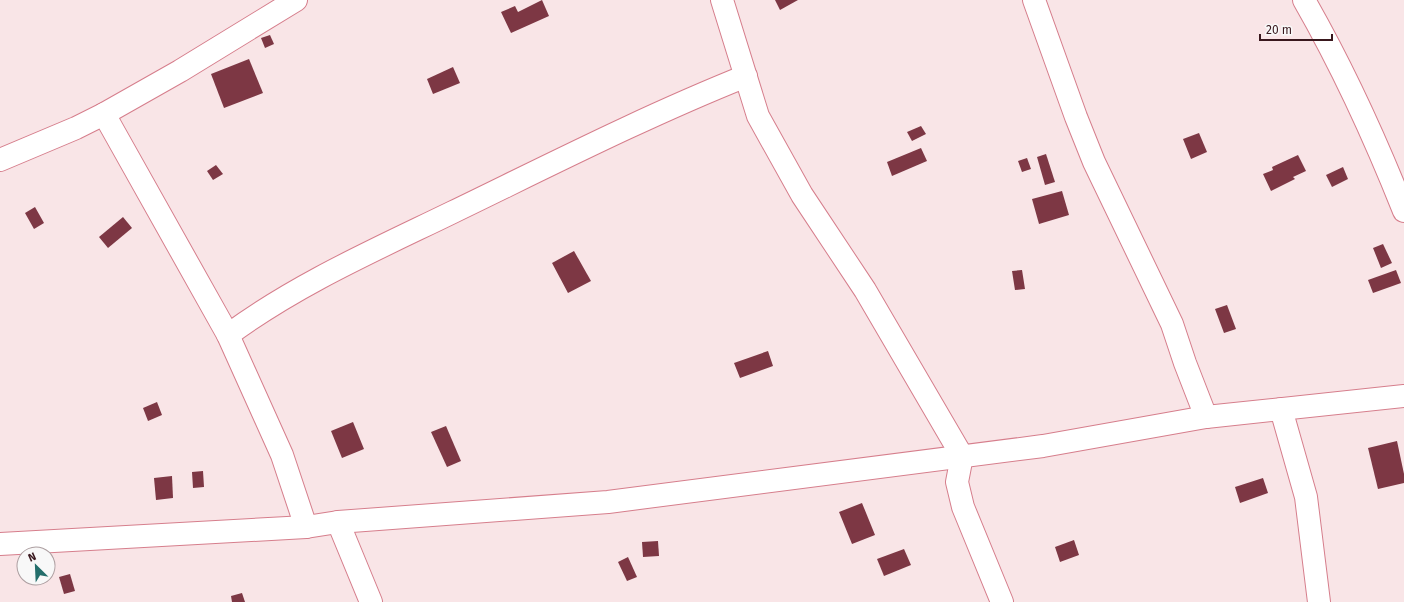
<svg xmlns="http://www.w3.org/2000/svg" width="1404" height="602" font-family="'Fira Sans',sans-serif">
  <rect width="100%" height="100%" fill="#f9e5e7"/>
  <g fill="#7d3744">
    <polygon points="542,0 549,16 511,33 501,12 515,6 518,12"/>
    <polygon points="775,0 798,0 780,10"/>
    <polygon points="270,35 274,44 265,48 261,38"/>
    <polygon points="249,59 263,93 224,108 211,74"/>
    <polygon points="453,67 460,83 433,94 427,79"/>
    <polygon points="921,126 926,134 912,141 907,132"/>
    <polygon points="1199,133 1207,152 1191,159 1183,139"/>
    <polygon points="921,148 927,161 892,176 887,162"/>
    <polygon points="1046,154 1055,182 1045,185 1037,157"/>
    <polygon points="1298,155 1306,171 1293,177 1295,179 1271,191 1263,174 1273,170 1272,167"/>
    <polygon points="1027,158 1031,169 1022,172 1018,161"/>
    <polygon points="216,165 223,174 213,180 207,171"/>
    <polygon points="1343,167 1348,179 1332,187 1326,175"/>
    <polygon points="1062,191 1069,215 1039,224 1032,199"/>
    <polygon points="35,207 44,223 34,229 25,213"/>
    <polygon points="123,217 132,228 108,248 99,237"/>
    <polygon points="1383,244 1392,263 1381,268 1373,248"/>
    <polygon points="574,251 591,281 568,293 552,263"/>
    <polygon points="1022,270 1025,289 1015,290 1012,271"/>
    <polygon points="1396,270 1401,283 1373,293 1368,280"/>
    <polygon points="1227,305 1236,329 1224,333 1215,309"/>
    <polygon points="768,351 773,366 740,378 734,363"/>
    <polygon points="157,402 162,415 148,421 143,408"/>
    <polygon points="353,422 364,449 342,458 331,431"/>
    <polygon points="446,426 461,461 447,467 431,432"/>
    <polygon points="1397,441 1404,474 1404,483 1378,489 1368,448"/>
    <polygon points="203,471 204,487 193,488 192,472"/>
    <polygon points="172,476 173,498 156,500 154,478"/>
    <polygon points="1263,478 1268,493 1240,503 1235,487"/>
    <polygon points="862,503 875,535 852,544 839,512"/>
    <polygon points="1074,540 1079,555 1060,562 1055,547"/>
    <polygon points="658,541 659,556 643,557 642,542"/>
    <polygon points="904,549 911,565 884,576 877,559"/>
    <polygon points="628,557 637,577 627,581 618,562"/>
    <polygon points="70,574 75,591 64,594 59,577"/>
    <polygon points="242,593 245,602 232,602 231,596"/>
  </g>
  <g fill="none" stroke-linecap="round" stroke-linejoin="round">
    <defs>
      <g id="minor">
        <polyline points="722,0 758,116 802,195 865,290 962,456 957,482 963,507 1002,602"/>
        <polyline points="1034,0 1076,117 1094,162 1172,324 1185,363 1206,417"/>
        <path d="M1304,0C1343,68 1375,138 1404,211"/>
        <polyline points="104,114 228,335 282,455 306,527"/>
        <polyline points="0,160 76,128 104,114 180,71 296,0"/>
        <path d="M228,335C297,284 377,249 453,212C550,165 646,116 746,76"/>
        <polyline points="1281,409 1306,497 1319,602"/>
        <polyline points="338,522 371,602"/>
        <polyline points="0,544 306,527 338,522 608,502 1043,446 1206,417 1404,396"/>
      </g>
    </defs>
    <use href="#minor" stroke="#d67e8c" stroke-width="24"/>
    <use href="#minor" stroke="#fff" stroke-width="22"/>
  </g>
  <g transform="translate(36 566) rotate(336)"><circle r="19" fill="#f8f8f8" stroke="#ac9ea0"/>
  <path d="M0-3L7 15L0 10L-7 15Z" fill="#246e6b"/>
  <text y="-6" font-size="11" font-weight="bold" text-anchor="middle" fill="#39171d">N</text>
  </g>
  <path d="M1260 34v6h72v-6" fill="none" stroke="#39171d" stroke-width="2"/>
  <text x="1266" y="34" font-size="12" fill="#39171d" stroke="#f8f8f8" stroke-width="3" paint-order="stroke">20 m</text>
</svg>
